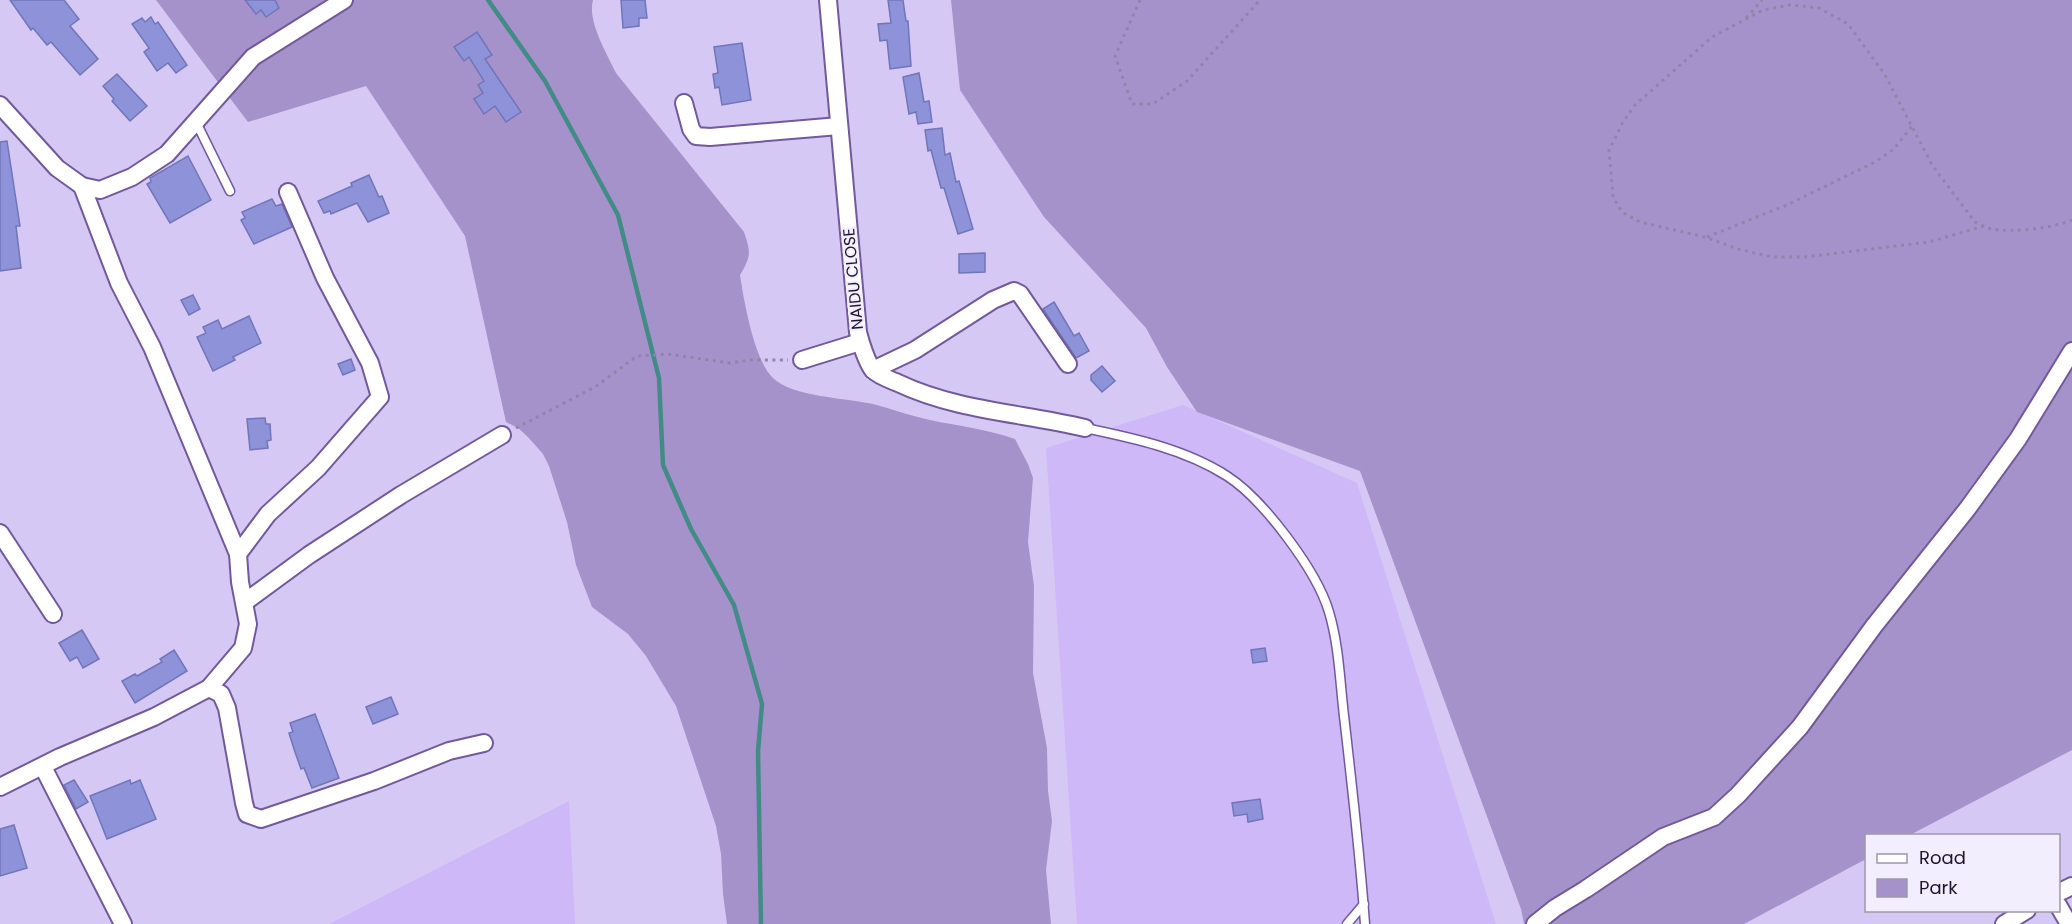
<svg xmlns="http://www.w3.org/2000/svg" width="2072" height="924" font-family="Poppins,sans-serif">
  <rect width="100%" height="100%" fill="#d6c8f4"/>
  <g fill="#ceb8f8">
    <polygon points="1183,405 1357,483 1496,924 1077,924 1046,448"/>
    <polygon points="569,801 575,924 329,924"/>
  </g>
  <g fill="#a692cb">
    <path d="M156,0H593C587,21 607,54 616,73L744,232C751,252 751,257 740,275C744,301 754,360 773,378C792,397 847,398 873,404C892,409 911,416 930,420C958,426 987,429 1015,439L1028,464L1033,478L1028,542L1034,586L1033,673L1047,748L1048,791L1052,821L1046,870L1051,924H727L723,894L721,854L716,826L676,706L646,656L628,634L592,607L576,565L567,522L549,466L543,454L528,437L518,428L506,422L465,236L366,86L248,122Z"/>
    <polygon points="951,0 2072,0 2072,750 1910,835 1866,836 1866,859 1744,924 1524,924 1521,909 1360,471 1197,412 1167,367 1146,328 1044,217 960,90"/>
  </g>
  <g fill="none" stroke-linecap="round" stroke-linejoin="round">
    <polyline stroke="#438b86" stroke-width="4.5" points="488,0 545,81 618,215 659,378 663,465 691,529 734,605 762,704 758,751 761,924"/>
  </g>
  <g fill="#8d92d9" stroke="#7175b9" stroke-width="1.5">
    <polygon points="10,0 64,0 79,19 70,26 98,59 80,75 51,42 47,45 33,28 31,30"/>
    <polygon points="245,0 275,0 279,8 266,17 261,10 256,14"/>
    <polygon points="621,0 645,0 647,18 639,18 639,26 623,28"/>
    <polygon points="888,0 903,0 906,21 908,21 911,66 890,69 887,40 880,41 878,24 891,23"/>
    <polygon points="151,17 155,24 158,22 187,65 176,73 168,63 157,71 144,52 149,48 132,24 142,18 145,22"/>
    <polygon points="477,32 492,55 485,59 521,112 506,122 495,106 484,114 474,99 483,93 478,85 484,81 469,57 464,61 454,47"/>
    <polygon points="742,43 751,100 722,105 719,87 715,88 713,74 718,73 714,47"/>
    <polygon points="919,73 924,102 929,101 932,122 918,124 916,112 909,114 903,77"/>
    <polygon points="117,74 147,106 130,121 112,101 114,99 103,86"/>
    <polygon points="942,128 945,155 950,153 956,182 959,181 973,229 958,234 944,188 941,188 931,150 928,151 925,130"/>
    <polygon points="7,141 20,226 16,226 21,268 0,271 0,142"/>
    <polygon points="188,156 211,200 170,223 147,184 151,182 150,178"/>
    <polygon points="369,175 379,197 382,196 389,213 368,222 357,203 331,214 330,211 324,213 318,201 352,186 351,183"/>
    <polygon points="272,199 276,206 282,204 292,227 254,244 241,220 245,218 242,212"/>
    <polygon points="985,253 985,272 959,273 959,254"/>
    <polygon points="193,295 200,309 189,315 181,300"/>
    <polygon points="1054,302 1074,336 1079,333 1089,351 1076,358 1043,309"/>
    <polygon points="249,316 261,343 233,357 235,360 213,371 197,337 206,333 203,327 218,320 222,329"/>
    <polygon points="351,359 355,370 343,375 338,364"/>
    <polygon points="1102,366 1115,381 1102,392 1091,380 1091,375"/>
    <polygon points="265,418 266,424 270,424 271,440 267,441 268,448 250,450 247,419"/>
    <polygon points="82,630 99,659 83,668 77,657 70,661 59,643"/>
    <polygon points="1265,648 1267,661 1253,663 1251,650"/>
    <polygon points="174,650 187,671 135,703 122,681 135,674 137,676 162,662 160,659"/>
    <polygon points="391,697 398,714 373,724 366,707"/>
    <polygon points="315,714 339,778 312,788 304,768 301,769 295,752 289,733 293,732 290,723"/>
    <polygon points="74,780 88,802 76,809 64,785"/>
    <polygon points="130,780 131,784 140,780 156,819 107,839 90,796"/>
    <polygon points="1260,799 1263,819 1248,822 1247,814 1234,816 1232,803"/>
    <polygon points="14,825 27,868 0,876 0,829"/>
  </g>
  <g fill="none" stroke-linecap="round" stroke-linejoin="round">
    <defs>
      <g id="service">
        <polyline points="196,122 230,191"/>
        <path d="M1085,428C1133,438 1185,449 1227,476C1263,499 1317,571 1329,612C1339,645 1340,682 1344,716C1352,785 1360,855 1365,924"/>
        <polyline points="1347,924 1364,904"/>
      </g>
      <g id="minor">
        <path d="M828,0L858,332C860,341 867,363 873,370C879,376 891,380 898,383C957,411 1023,413 1085,428"/>
        <polyline points="684,103 691,129 696,136 710,137 839,126"/>
        <polyline points="0,105 57,168 82,186 100,190 132,177 167,154 253,57 344,0"/>
        <polyline points="802,360 860,342"/>
        <polyline points="873,370 915,350 993,300 1014,291 1020,294 1068,364"/>
        <polyline points="0,533 53,614"/>
        <polyline points="238,554 268,514 318,468 380,397 370,363 325,278 288,192"/>
        <polyline points="245,602 309,555 401,495 502,435"/>
        <polyline points="209,688 221,694 227,708 244,803 247,814 261,819 374,781 449,751 484,743"/>
        <polyline points="43,767 123,924"/>
        <polyline points="0,787 60,757 154,717 209,688 243,648 248,624 240,582 238,554 152,347 119,283 82,186"/>
        <polyline points="2058,893 2072,886"/>
        <polyline points="2058,905 2069,924"/>
        <polyline points="1535,924 1555,908 1586,889 1663,837 1714,817 1738,795 1800,727 1874,626 1968,508 2018,439 2072,351"/>
        <polyline points="2004,924 2027,910"/>
      </g>
    </defs>
    <use href="#service" stroke="#72599b" stroke-width="11"/>
    <use href="#minor" stroke="#72599b" stroke-width="20"/>
    <g stroke="#9184aa" stroke-width="3" stroke-dasharray="3 4.5" stroke-linecap="butt">
      <polyline points="1140,0 1115,56 1132,104 1153,104 1187,81 1260,0"/>
      <polyline points="1746,18 1762,0"/>
      <path d="M1984,226L1929,242L1805,257H1772L1738,249L1705,237L1640,222L1622,212L1613,197L1609,150L1623,122L1635,105L1712,37L1763,10L1790,5L1819,8L1848,24L1885,75L1932,165L1975,222C1980,224 1986,228 1992,229C2011,233 2055,228 2072,220"/>
      <polyline points="1707,237 1787,205 1875,162 1894,149 1912,126"/>
      <polyline points="516,428 595,387 637,356 667,354 730,363 750,360 788,360"/>
    </g>
    <use href="#service" stroke="#fff" stroke-width="8"/>
    <use href="#minor" stroke="#fff" stroke-width="16"/>
  </g>
  <g text-anchor="middle" dominant-baseline="central" stroke-width="4.5" stroke-linejoin="round" paint-order="stroke">
    <g font-size="16" fill="#1f1530" stroke="#f3eefd">
      <text transform="translate(853 279) rotate(-95)">NAIDU CLOSE</text>
    </g>
  </g>
  <rect x="1865" y="834" width="195" height="78" fill="#f3eefd" stroke="#9e97ab" stroke-width="1.5"/>
  <rect x="1877" y="854" width="30" height="9" fill="#ffffff" stroke="#9e97ab" stroke-width="1.5"/>
  <text x="1919" y="864" font-size="18" fill="#1f1530">Road</text>
  <rect x="1877" y="879" width="30" height="18" fill="#a692cb" stroke="#9e97ab" stroke-width="1.5"/>
  <text x="1919" y="894" font-size="18" fill="#1f1530">Park</text>
</svg>
